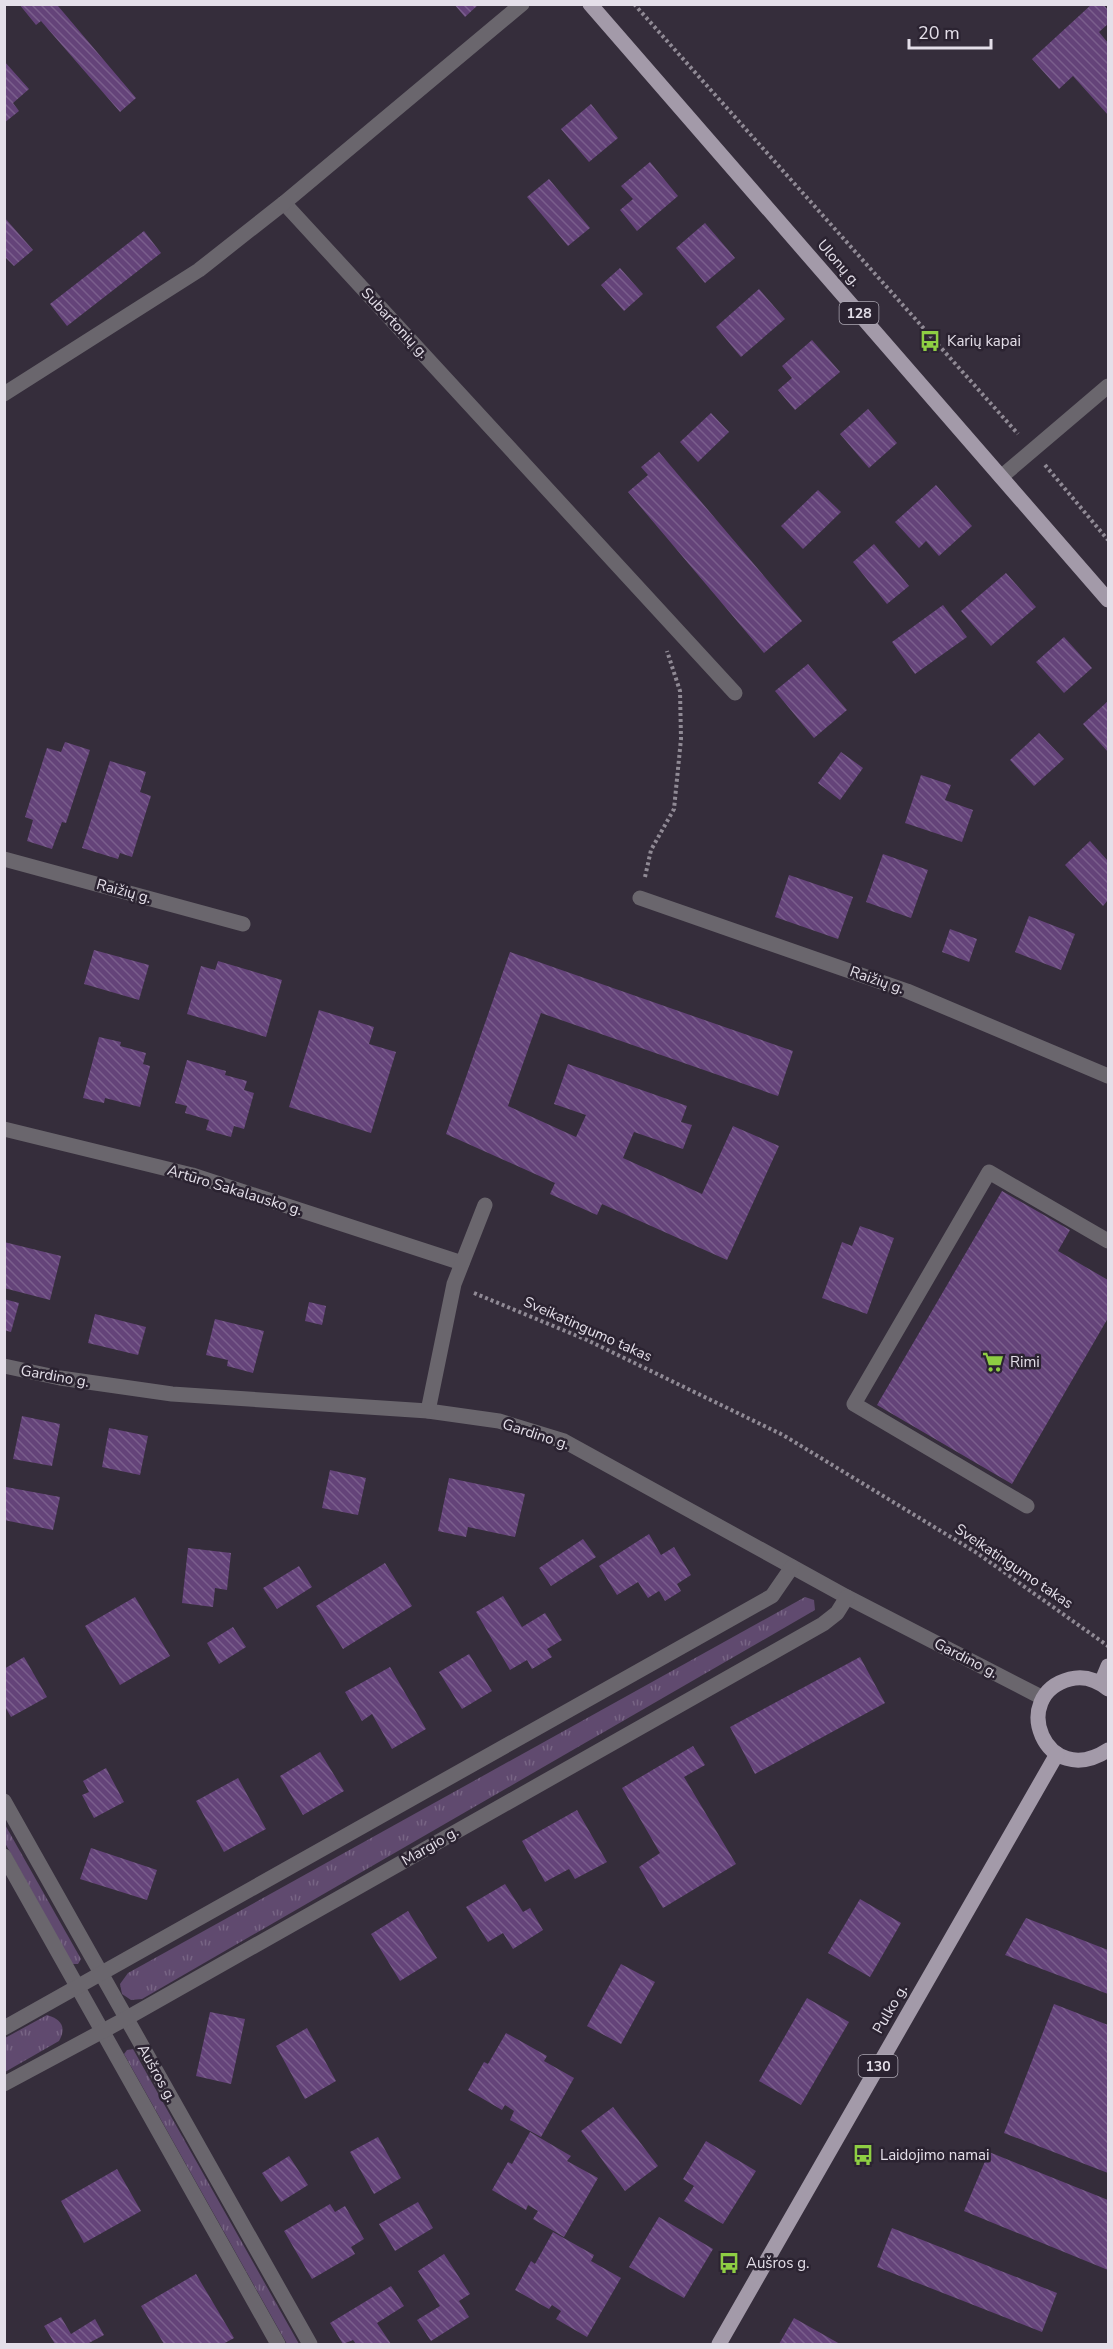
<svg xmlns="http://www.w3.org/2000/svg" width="1113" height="2349" font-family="'Nunito Sans',sans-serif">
  <defs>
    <pattern id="grass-tufts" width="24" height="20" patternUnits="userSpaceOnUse" patternTransform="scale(1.5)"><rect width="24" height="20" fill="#604a6f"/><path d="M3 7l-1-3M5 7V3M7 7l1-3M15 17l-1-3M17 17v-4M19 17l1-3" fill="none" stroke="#776484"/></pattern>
    <pattern id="building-back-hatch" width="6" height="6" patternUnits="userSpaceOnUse" patternTransform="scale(1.5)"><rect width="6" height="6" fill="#644379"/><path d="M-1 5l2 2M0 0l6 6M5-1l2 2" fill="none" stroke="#7a5e8c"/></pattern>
  </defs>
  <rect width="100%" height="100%" fill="#352d3b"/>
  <g fill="url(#grass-tufts)">
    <polygon points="805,1597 814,1600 815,1610 142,1999 131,2000 122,1994 120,1984 128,1973"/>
    <polygon points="4,1823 81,1959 78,1964 72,1964 5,1843"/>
    <path d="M47,2015C61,2019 67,2027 59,2041L5,2072V2038Z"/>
    <polygon points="133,2049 299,2344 287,2344 124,2054 127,2050"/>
  </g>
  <g fill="url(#building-back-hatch)">
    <polygon points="19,4 60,4 58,6 136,98 120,112 41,21 36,25"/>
    <polygon points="454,4 479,4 465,17"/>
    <polygon points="1092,4 1103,4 1108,10 1108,24 1099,32 1108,43 1108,115 1073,76 1059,89 1032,59"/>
    <polygon points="4,61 29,89 13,103 19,111 4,123"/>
    <polygon points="591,104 618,138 589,162 561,129"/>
    <polygon points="650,162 678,196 637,231 620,210 633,199 621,186"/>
    <polygon points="549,179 590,228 568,246 527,197"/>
    <polygon points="4,217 33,250 14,266 4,256"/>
    <polygon points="705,223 735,258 705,283 676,248"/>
    <polygon points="144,231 161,253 67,326 50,304"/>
    <polygon points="620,268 643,294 624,311 601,285"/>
    <polygon points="759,289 785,319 741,357 716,327"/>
    <polygon points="812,340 840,372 795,410 778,390 792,378 782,366"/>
    <polygon points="868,409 897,443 869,468 840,434"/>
    <polygon points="711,413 729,432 698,462 680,442"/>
    <polygon points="659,452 802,621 764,653 628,492 648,475 641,467"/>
    <polygon points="936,485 972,526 939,556 926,541 919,548 895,522"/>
    <polygon points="818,490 841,512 803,549 781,526"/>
    <polygon points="874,544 909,586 887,604 853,562"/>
    <polygon points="1006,573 1036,607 991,646 961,611"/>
    <polygon points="943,605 967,637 915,674 892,642"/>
    <polygon points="1064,637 1092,668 1064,693 1036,662"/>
    <polygon points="808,664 847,710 814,738 775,691"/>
    <polygon points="1108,701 1108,752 1083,724"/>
    <polygon points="1039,733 1064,759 1034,786 1010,760"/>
    <polygon points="65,742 90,750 66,823 62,822 52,849 27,841 33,820 25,817 47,748 61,752"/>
    <polygon points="841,752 863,768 840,800 818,783"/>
    <polygon points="110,761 146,772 140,792 151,796 132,857 120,853 118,859 82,848"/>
    <polygon points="921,775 951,785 945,800 973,810 962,842 905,823"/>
    <polygon points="1090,841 1108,861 1108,900 1103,906 1065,865"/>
    <polygon points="883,854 928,870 911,918 866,902"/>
    <polygon points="789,875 853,897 838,939 775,917"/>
    <polygon points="1029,916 1075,934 1061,970 1015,952"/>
    <polygon points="950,929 977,939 969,962 942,952"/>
    <polygon points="94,950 149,965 139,1000 84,984"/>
    <polygon points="510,952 793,1051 778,1096 541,1013 508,1106 576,1137 586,1115 554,1104 568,1064 687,1106 681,1122 692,1125 683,1149 634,1132 623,1158 702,1194 733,1126 779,1146 727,1260 602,1204 597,1215 550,1194 555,1183 446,1134"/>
    <polygon points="218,961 282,980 266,1037 187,1014 201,966 215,970"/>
    <polygon points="319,1010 374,1027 369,1044 396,1052 371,1133 289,1107"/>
    <polygon points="99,1037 121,1042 120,1046 146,1053 143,1064 150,1066 140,1107 105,1098 104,1103 83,1098"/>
    <polygon points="187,1060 226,1071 225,1075 247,1081 244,1090 254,1093 244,1129 234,1126 231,1137 206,1130 209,1120 185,1113 187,1106 175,1103"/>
    <polygon points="1002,1191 1070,1230 1058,1251 1108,1280 1108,1318 1012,1484 877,1405"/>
    <polygon points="860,1226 894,1238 867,1314 822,1298 842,1242 852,1246"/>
    <polygon points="4,1242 61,1256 50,1300 4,1288"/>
    <polygon points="4,1299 19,1303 11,1332 4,1330"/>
    <polygon points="309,1302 326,1306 322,1325 305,1321"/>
    <polygon points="95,1314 146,1327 138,1355 88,1343"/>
    <polygon points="215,1319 264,1331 253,1373 227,1366 228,1360 206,1355"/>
    <polygon points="22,1416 60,1424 52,1466 13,1459"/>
    <polygon points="109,1428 148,1436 140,1475 102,1467"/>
    <polygon points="330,1470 366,1478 358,1515 322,1508"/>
    <polygon points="449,1478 525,1494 515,1537 468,1527 466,1537 438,1531"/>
    <polygon points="6,1487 60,1497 53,1530 4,1520"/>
    <polygon points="649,1534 661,1555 674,1547 691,1575 677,1584 681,1591 665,1601 659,1591 648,1598 638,1582 617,1595 599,1566"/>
    <polygon points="583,1539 596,1557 551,1586 539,1568"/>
    <polygon points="188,1548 231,1553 227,1590 215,1588 213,1607 182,1603"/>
    <polygon points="385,1563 412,1606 343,1649 316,1606"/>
    <polygon points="299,1566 312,1587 277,1609 263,1588"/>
    <polygon points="503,1596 522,1627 545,1613 562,1640 547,1649 552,1657 532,1669 527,1660 510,1670 476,1612"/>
    <polygon points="135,1597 170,1656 120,1685 85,1626"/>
    <polygon points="233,1627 246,1647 219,1664 207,1643"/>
    <polygon points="469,1654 492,1691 462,1709 439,1672"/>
    <polygon points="24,1657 47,1697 11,1717 4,1705 4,1669"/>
    <polygon points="860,1657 885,1703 755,1774 730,1727"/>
    <polygon points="390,1667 426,1729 392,1749 372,1714 362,1721 345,1692"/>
    <polygon points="693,1746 705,1765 684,1777 736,1864 663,1908 639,1867 660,1853 622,1788"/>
    <polygon points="320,1752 344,1791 303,1815 280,1776"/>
    <polygon points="106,1768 124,1802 94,1818 82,1795 89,1792 83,1781"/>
    <polygon points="238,1778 266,1829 224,1852 196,1801"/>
    <polygon points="577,1810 607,1862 575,1879 569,1869 545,1882 522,1841"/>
    <polygon points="91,1848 157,1870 147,1900 80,1879"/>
    <polygon points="505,1884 523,1912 530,1908 543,1930 513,1949 503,1933 488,1942 466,1907"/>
    <polygon points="860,1899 901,1923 870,1977 828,1953"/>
    <polygon points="408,1911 437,1958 400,1981 371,1934"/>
    <polygon points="1026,1918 1108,1950 1108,1994 1005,1955"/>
    <polygon points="621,1964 655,1982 621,2044 587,2026"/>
    <polygon points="807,1998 849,2022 801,2105 759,2081"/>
    <polygon points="1054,2004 1108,2025 1108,2173 1004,2133"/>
    <polygon points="210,2012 245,2019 231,2084 196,2076"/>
    <polygon points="307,2028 336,2081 305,2099 276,2046"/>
    <polygon points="506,2033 547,2056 544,2061 574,2078 541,2137 510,2120 514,2111 505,2105 502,2110 468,2090 484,2062 488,2064"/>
    <polygon points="613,2107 658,2166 625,2191 581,2131"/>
    <polygon points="530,2132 571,2156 567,2161 598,2178 564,2237 533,2219 538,2211 528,2205 526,2210 492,2190 508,2162 512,2164"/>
    <polygon points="378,2137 401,2178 374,2194 350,2152"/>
    <polygon points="706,2141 756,2171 723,2224 684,2201 694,2186 683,2179"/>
    <polygon points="989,2152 1108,2200 1108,2270 964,2211"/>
    <polygon points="289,2156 308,2185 281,2202 262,2173"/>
    <polygon points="117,2169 141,2211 84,2243 61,2201"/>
    <polygon points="418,2202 433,2228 395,2251 379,2224"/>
    <polygon points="330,2204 335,2212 345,2206 364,2239 351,2247 355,2254 312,2279 284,2231"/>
    <polygon points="659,2217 713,2249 684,2298 629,2267"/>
    <polygon points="892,2228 1057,2293 1042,2332 877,2267"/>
    <polygon points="553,2232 594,2255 591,2261 621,2278 587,2337 556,2319 561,2311 552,2305 549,2309 515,2290 531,2261 535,2264"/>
    <polygon points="444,2254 470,2294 459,2301 469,2317 431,2341 417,2320 440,2306 418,2271"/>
    <polygon points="196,2274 234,2338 223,2344 164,2344 141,2306"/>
    <polygon points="391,2286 404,2306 377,2323 391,2344 356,2344 353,2340 343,2344 330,2323"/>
    <polygon points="61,2317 71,2334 95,2319 104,2335 87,2344 55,2344 44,2326"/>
    <polygon points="794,2318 840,2344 779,2344"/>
  </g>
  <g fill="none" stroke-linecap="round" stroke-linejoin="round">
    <g stroke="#908a95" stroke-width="4" stroke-dasharray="3 3" stroke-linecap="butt">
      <polyline points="634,4 1018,434"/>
      <polyline points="1045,465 1108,540"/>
      <polyline points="645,877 651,850 674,809 681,739 680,691 667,651"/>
      <polyline points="474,1293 587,1340 783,1435 977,1553 1108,1646"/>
    </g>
    <g stroke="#6a666d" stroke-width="15">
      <polyline points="284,203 735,693"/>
      <polyline points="4,394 199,270 284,203 522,4"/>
      <polyline points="1001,477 1108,386"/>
      <polyline points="4,859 243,924"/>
      <polyline points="640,898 907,991 1108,1076"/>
      <polyline points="4,1129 192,1175 462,1263"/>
      <polyline points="4,1366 60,1378 172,1394 428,1411 499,1421 564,1441 847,1597 1043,1698"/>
      <polyline points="428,1411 454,1284 485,1205"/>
      <polyline points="1027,1506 854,1404 989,1172 1108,1241"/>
      <polyline points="4,1801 310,2344"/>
      <polyline points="4,1856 278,2344"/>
      <polyline points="4,2028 772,1596 792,1567"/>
      <polyline points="4,2084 127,2018 823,1624 837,1613 847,1597"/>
    </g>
    <g stroke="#a39aa9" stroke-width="15">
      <polyline points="590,4 1108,600"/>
      <polyline points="1101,1683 1108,1666"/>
      <path d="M1108,1689C1097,1680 1085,1675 1070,1679C1008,1695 1045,1791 1108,1750"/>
      <polyline points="719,2344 1057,1754"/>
    </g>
  </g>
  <defs>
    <symbol id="bus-bare" viewBox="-9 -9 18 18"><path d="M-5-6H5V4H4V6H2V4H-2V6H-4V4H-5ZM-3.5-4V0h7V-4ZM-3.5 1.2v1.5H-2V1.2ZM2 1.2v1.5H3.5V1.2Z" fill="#8ece43" stroke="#2b2331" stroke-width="2.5" paint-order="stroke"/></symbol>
    <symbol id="supermarket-bare" viewBox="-9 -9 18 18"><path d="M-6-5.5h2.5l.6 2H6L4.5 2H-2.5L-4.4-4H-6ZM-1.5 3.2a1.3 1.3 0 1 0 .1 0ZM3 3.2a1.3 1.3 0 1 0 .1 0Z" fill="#8ece43" stroke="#2b2331" stroke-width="2.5" paint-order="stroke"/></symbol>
  </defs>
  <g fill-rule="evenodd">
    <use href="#bus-bare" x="915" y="326" width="30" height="30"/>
    <use href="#supermarket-bare" x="978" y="1347" width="30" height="30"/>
    <use href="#bus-bare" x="848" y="2140" width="30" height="30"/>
    <use href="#bus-bare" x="714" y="2248" width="30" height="30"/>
  </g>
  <g text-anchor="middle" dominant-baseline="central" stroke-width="5" stroke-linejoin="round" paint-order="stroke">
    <g fill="#2b2331" stroke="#aca7b2" stroke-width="1.5">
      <rect x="839.5" y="302" width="39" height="22" rx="4.5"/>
      <rect x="858.5" y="2055" width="39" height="22" rx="4.5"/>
    </g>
    <g font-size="14" font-weight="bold" fill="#e4dfe9">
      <text x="859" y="313">128</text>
      <text x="878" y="2066">130</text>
    </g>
    <g font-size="15" fill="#e4dfe9" stroke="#2b2331">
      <text transform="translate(839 263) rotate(49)">Ulonų g.</text>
      <text transform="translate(395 323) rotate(47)">Subartonių g.</text>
      <text transform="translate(124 891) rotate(15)">Raižių g.</text>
      <text transform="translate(877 980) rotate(19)">Raižių g.</text>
      <text transform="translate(235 1190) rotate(17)">Artūro Sakalausko g.</text>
      <text transform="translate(588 1329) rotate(24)">Sveikatingumo takas</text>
      <text transform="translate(55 1376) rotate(10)">Gardino g.</text>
      <text transform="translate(536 1434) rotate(18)">Gardino g.</text>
      <text transform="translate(1014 1566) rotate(34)">Sveikatingumo takas</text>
      <text transform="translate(966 1658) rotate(27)">Gardino g.</text>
      <text transform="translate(430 1846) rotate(-30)">Margio g.</text>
      <text transform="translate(890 2009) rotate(-60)">Pulko g.</text>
      <text transform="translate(157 2073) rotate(61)">Aušros g.</text>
    </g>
    <g font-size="15" fill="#e4dfe9" stroke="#2b2331" text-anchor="start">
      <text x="947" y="341">Karių kapai</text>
      <text x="1010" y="1362">Rimi</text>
      <text x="880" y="2155">Laidojimo namai</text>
      <text x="746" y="2263">Aušros g.</text>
    </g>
  </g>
  <rect width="1113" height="2349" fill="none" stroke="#e4dfe9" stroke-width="12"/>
  <path d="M909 39v9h82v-9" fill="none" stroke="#e4dfe9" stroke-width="3"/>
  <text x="918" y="39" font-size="18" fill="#e4dfe9" stroke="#2b2331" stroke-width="4.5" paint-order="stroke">20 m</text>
</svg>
